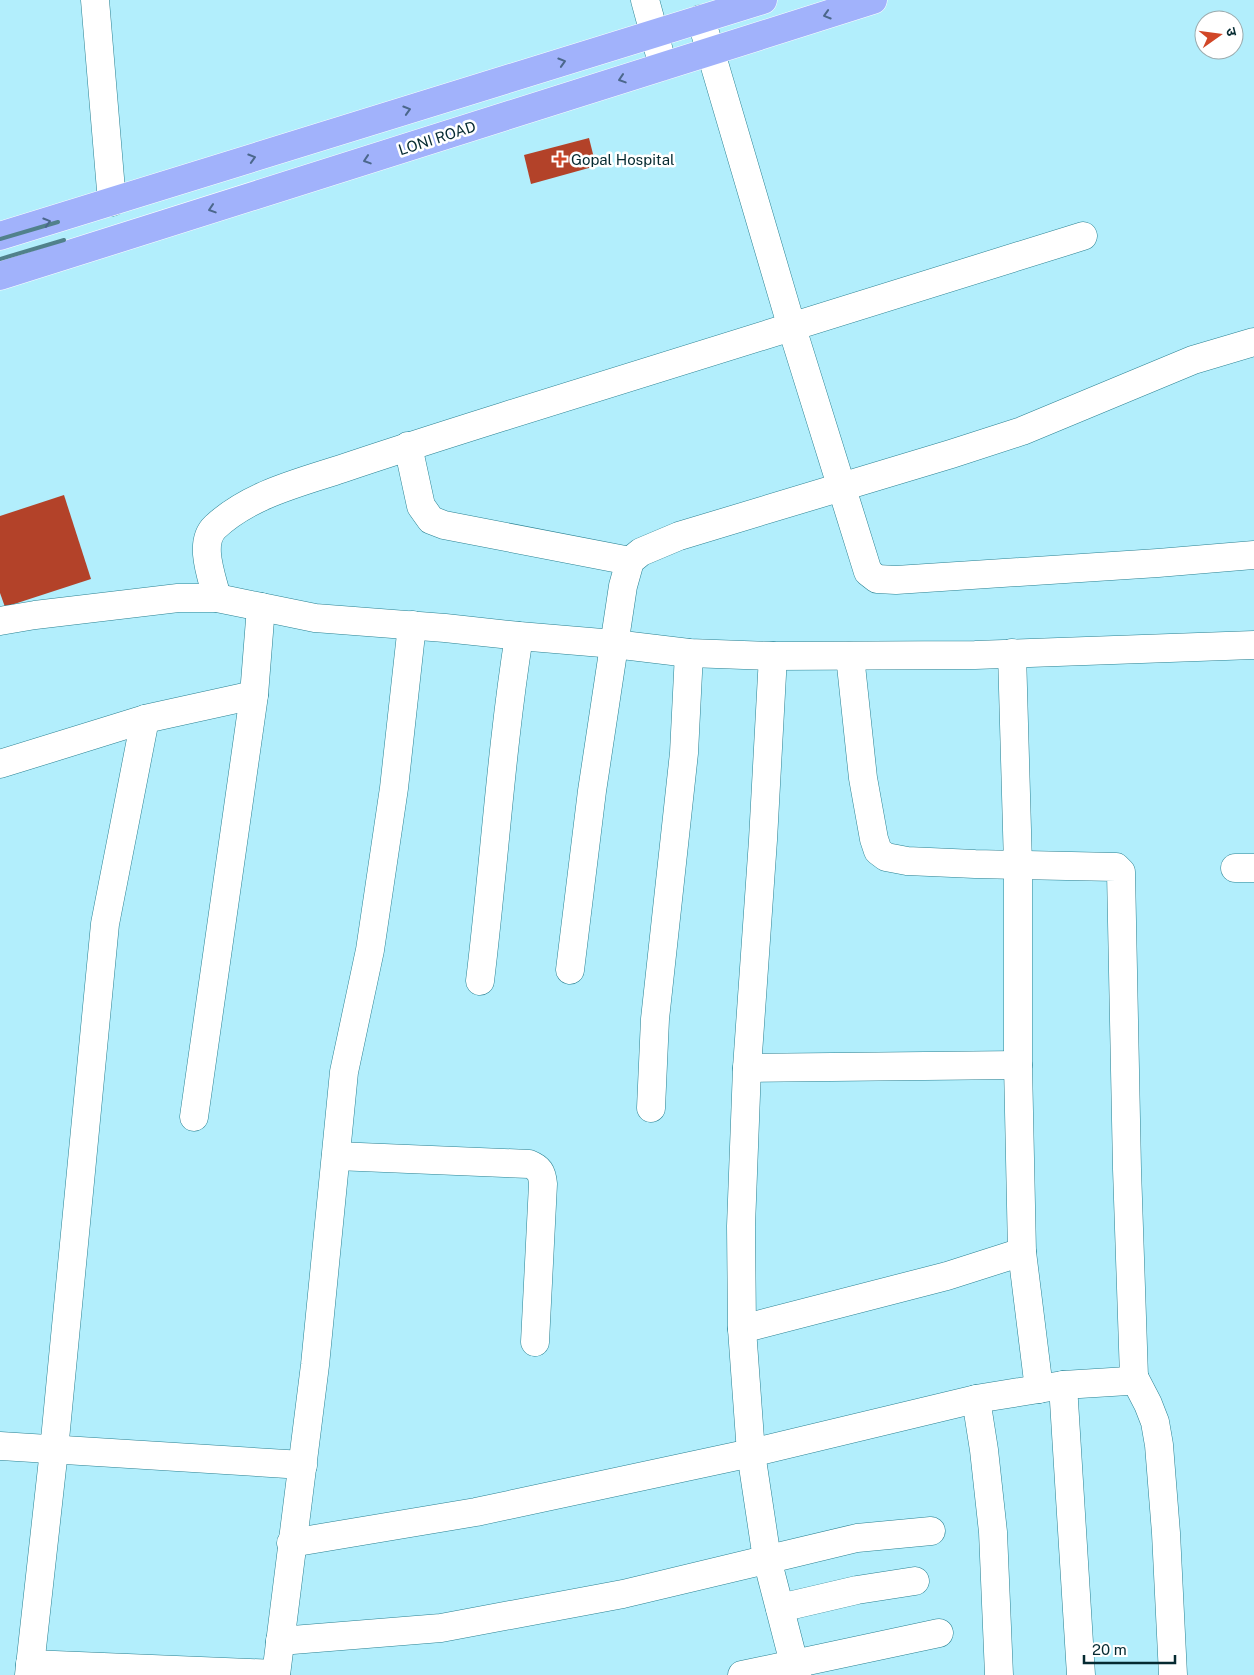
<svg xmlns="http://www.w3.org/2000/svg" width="1254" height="1675" font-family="'Public Sans','Noto Sans Devanagari',sans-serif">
  <rect width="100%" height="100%" fill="#b2eefc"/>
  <g fill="#b34229">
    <polygon points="589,138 596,166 531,184 524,155"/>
    <polygon points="64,495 91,579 5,607 0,593 0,516"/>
  </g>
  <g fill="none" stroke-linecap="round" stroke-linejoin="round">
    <defs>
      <g id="minor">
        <polyline points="95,0 112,202"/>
        <polyline points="645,0 663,66"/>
        <polyline points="701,19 792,328 868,572 877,579 896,580 1158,563 1254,555"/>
        <polyline points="408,446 421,506 431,520 444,525 630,561"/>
        <path d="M217,598C212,577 198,543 215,527C249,495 298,483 341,469C394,451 448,434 502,417C696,357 890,297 1083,236"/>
        <polyline points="0,621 35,615 178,598 217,598 315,618 445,628 519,636 614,644 689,653 773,656 975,655 1254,645"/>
        <polyline points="1012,653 1018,865 1018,1065 1022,1252 1039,1389"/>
        <polyline points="773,656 763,840 747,1068 741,1226 742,1329 751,1453 767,1559 797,1675"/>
        <polyline points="0,764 145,719 254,695 261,607"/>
        <polyline points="1235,868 1254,868"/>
        <polyline points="570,970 592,791 623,586 630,561 641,552 679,536 951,454 1022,431 1193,360 1254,342"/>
        <path d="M480,981C494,866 501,750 519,636"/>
        <polyline points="747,1068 1018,1065"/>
        <polyline points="651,1108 655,1019 684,753 689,653"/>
        <polyline points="194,1117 254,695"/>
        <path d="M336,1156L529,1164C539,1168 542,1172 543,1184L535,1342"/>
        <polyline points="742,1329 947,1276 1022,1252"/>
        <polyline points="1134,1377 1148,1404 1155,1422 1159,1445 1166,1533 1173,1675"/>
        <polyline points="1063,1385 1081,1675"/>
        <polyline points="976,1399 984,1450 993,1532 999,1675"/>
        <polyline points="0,1446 303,1465"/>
        <polyline points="291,1543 476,1512 751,1453 976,1399 1063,1385 1128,1381 1134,1377 1127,1169 1121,872 1116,867 975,864 907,861 886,857 878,851 874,839 863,778 850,656"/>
        <polyline points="780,1608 857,1590 915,1581"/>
        <polyline points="280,1641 441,1628 623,1594 857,1538 931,1531"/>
        <polyline points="30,1664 276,1674"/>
        <polyline points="29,1675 54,1450 105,924 145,719"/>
        <polyline points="276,1675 315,1365 344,1072 370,950 394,788 412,625"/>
        <polyline points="742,1675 939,1633"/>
      </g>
      <g id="highway">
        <polyline points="0,236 763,0"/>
        <polyline points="0,276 873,0"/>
      </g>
    </defs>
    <use href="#minor" stroke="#298192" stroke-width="29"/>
    <use href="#highway" stroke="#fff" stroke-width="29"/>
    <use href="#minor" stroke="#fff" stroke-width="28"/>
    <use href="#highway" stroke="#a1b2fb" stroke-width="28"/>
    <g stroke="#51818b" stroke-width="4">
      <polyline points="0,239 58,222"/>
      <polyline points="0,259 64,240"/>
    </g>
  </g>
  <defs><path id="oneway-chevron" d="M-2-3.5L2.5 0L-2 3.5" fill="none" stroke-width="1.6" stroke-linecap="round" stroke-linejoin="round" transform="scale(1.25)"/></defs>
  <g stroke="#4b678c">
    <use href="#oneway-chevron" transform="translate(827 15) rotate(163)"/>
    <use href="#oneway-chevron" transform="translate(562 62) rotate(-17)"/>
    <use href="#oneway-chevron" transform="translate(622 79) rotate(162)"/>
    <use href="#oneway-chevron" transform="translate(407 110) rotate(-17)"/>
    <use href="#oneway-chevron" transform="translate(252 158) rotate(-17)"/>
    <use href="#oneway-chevron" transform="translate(367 160) rotate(162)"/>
    <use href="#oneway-chevron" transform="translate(212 209) rotate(162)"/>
    <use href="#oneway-chevron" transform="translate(47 222) rotate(-17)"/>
  </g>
  <path fill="#d14627" stroke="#fff" stroke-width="2" d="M557.5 151.5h5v5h5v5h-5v5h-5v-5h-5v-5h5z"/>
  <g text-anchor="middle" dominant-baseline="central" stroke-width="5" stroke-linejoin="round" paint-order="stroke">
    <g font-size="15" fill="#052a31" stroke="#fff">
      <text transform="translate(437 138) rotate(-18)">LONI ROAD</text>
    </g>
    <g font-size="15" fill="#052a31" stroke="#fff" text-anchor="start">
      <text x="571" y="159">Gopal Hospital</text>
    </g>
  </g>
  <g transform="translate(1219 35) rotate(76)"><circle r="24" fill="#ffffff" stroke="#9baaad"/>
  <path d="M0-4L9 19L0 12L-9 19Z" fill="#d14627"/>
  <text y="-8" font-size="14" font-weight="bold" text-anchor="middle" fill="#052a31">उ</text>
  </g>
  <path d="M1084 1655v8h91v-8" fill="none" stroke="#052a31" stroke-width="2.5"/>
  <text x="1092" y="1655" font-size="15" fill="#052a31" stroke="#ffffff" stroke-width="4" paint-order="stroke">20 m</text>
</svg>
